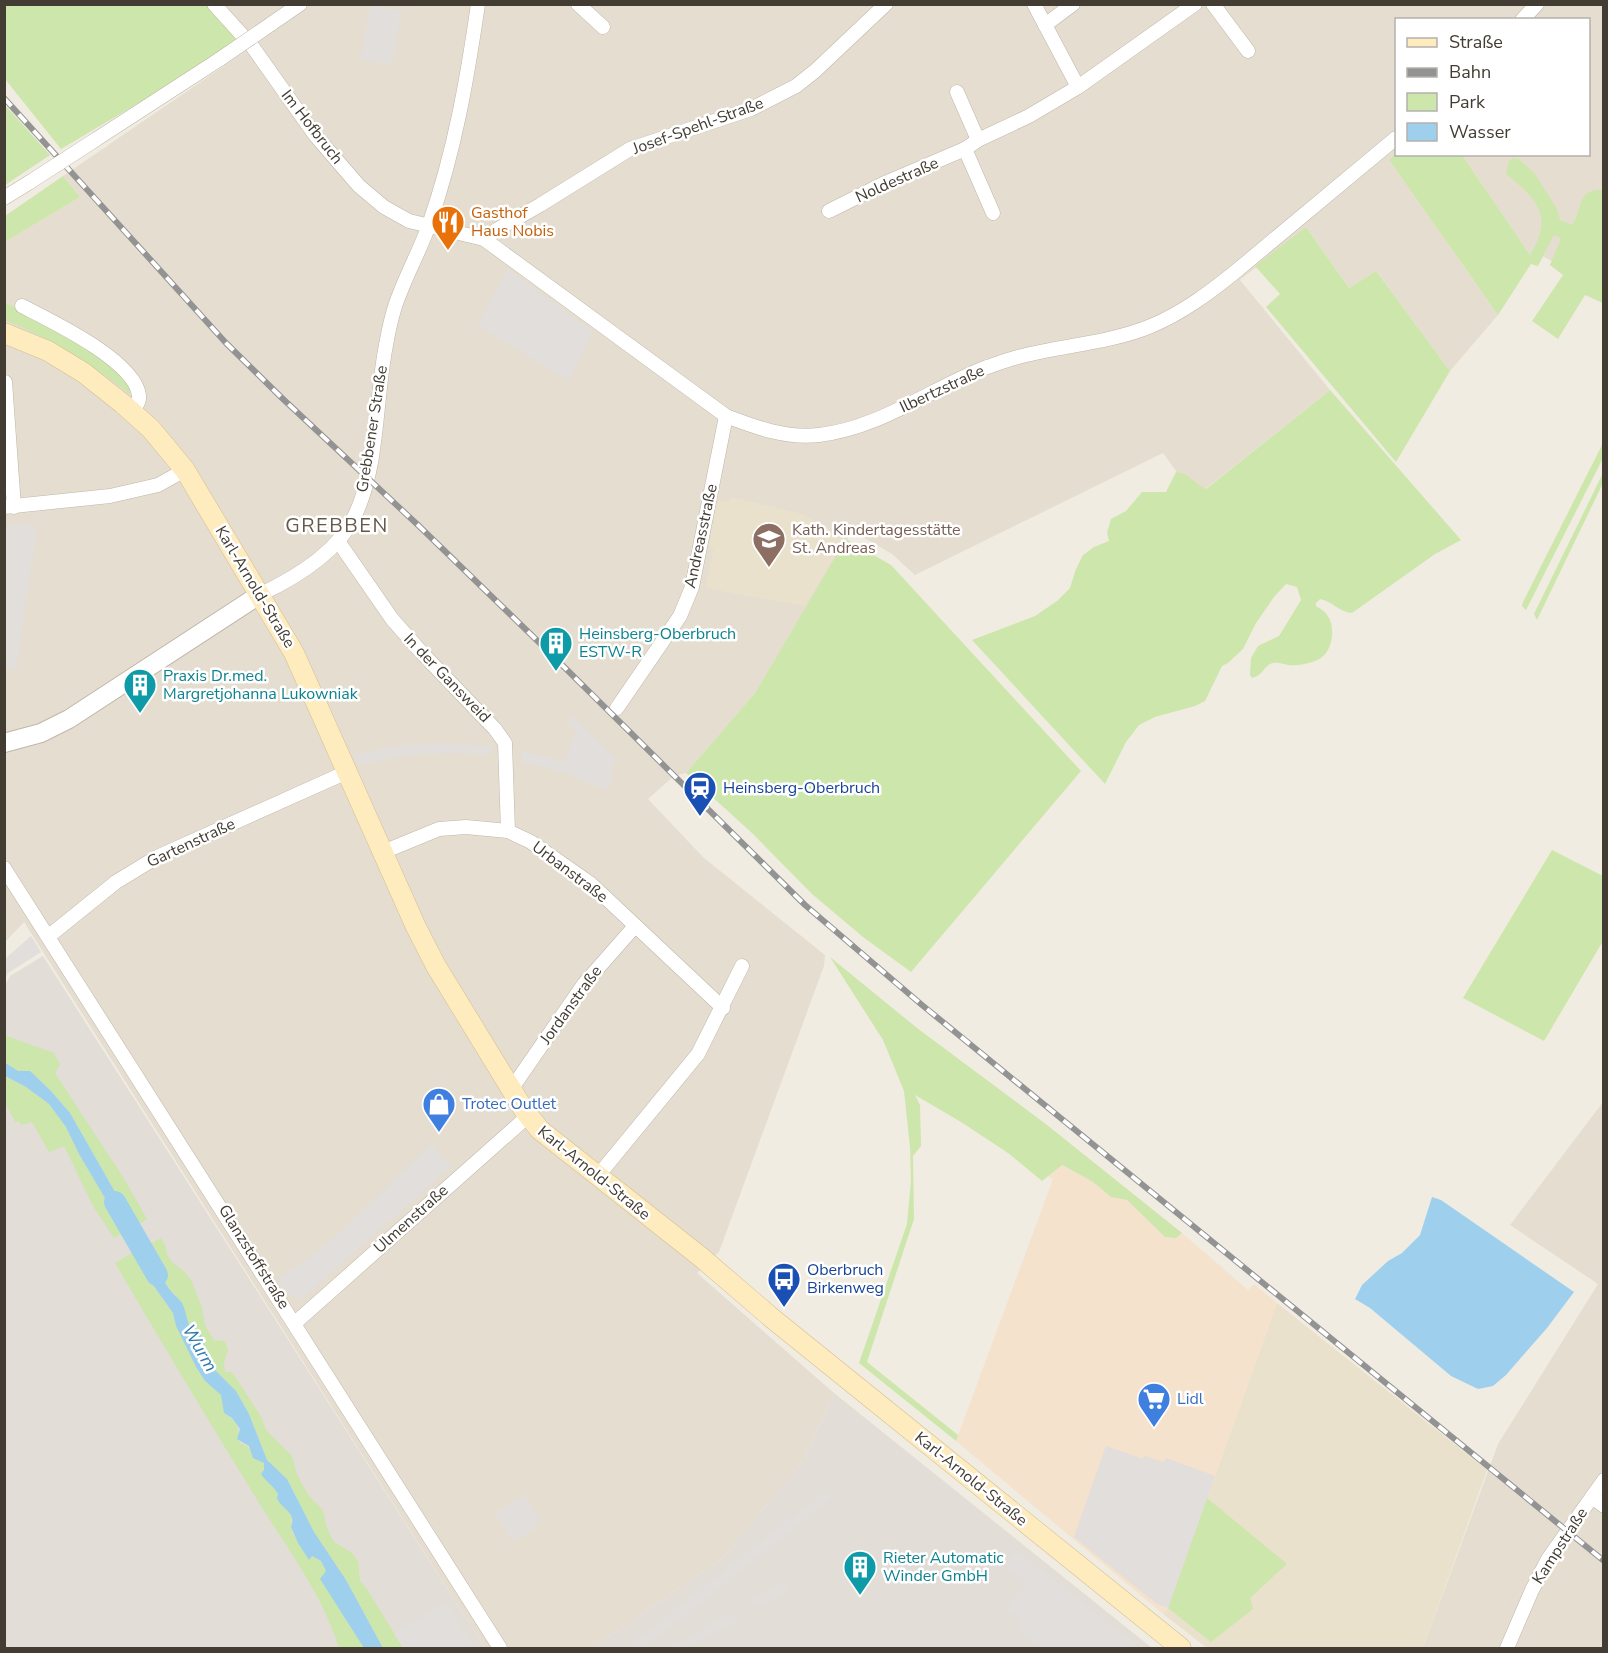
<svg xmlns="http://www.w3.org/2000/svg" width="1608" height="1653" font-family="'Nunito Sans',sans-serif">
  <rect width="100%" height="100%" fill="#f1ece2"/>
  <g fill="#e5ded0">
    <polygon points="220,5 1603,5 1603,290 1539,254 1534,261 1462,155 1588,154 1588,20 1396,20 1396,153 1389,160 1498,315 1450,371 1376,271 1349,288 1306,227 1240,280 1330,390 1195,497 1163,453 915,575 892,554 852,531 755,693 686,773 674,776 648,799 704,858 825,955 824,966 719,1252 697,1273 834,1393 804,1459 722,1559 591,1648 485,1648 24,922 5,942 5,242 80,197 63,176 256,44"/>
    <polygon points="1603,1102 1603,1648 1423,1648 1498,1444 1598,1284 1510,1225"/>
  </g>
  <polygon fill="#f4e2cc" points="1061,1165 1093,1182 1111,1197 1127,1200 1165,1237 1176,1238 1182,1233 1248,1290 1254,1284 1277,1303 1168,1608 1163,1614 956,1441 1053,1179 1048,1176"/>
  <g fill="#e3ddd7">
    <polygon points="43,956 485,1648 5,1648 5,985 10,976"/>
    <polygon points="834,1393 1152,1648 591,1648 722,1559 804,1459"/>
  </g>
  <g fill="#eae1cc">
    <polygon points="732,497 805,515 845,539 805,606 706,588 714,548 709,546 718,500 728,502"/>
    <polygon points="1277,1303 1487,1470 1423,1648 1207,1648 1163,1614 1168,1608"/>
  </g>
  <g fill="#cde6ab">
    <polygon points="4,5 207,5 240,43 61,149 5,79"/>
    <polygon points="5,105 50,155 5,185"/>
    <path d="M1396,153L1462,155L1530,255C1554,216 1538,200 1506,174L1509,161L1513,158L1519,159L1535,174L1557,209L1560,220L1572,225C1583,209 1577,188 1603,190V303L1585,295L1558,339L1532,321L1563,275L1550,265L1561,238L1554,235L1538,266L1531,264L1498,315L1389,160Z"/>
    <polygon points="63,176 80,197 5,242 5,216"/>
    <polygon points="1306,227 1349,288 1376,271 1450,371 1396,462 1266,307 1280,294 1255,266"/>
    <path d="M4,302L68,334L108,360L132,390L130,394C90,363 52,339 5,320Z"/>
    <path d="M1330,390L1461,540L1435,554L1352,613C1339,612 1332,601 1320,599L1316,603V606C1320,609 1325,611 1327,615C1336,626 1333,650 1321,658C1313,663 1299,666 1289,665C1283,664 1276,661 1270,664C1262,669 1263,675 1252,678L1250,675L1251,658L1258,646L1279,636L1301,600L1297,587L1286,584L1274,597L1256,623L1243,649L1228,663L1222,666L1205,701L1195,706L1155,717L1139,725L1126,742L1105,784L972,640L1035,616L1057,601L1070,588L1076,569L1083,555L1094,547L1109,541L1107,533L1111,519L1126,511L1142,492H1166L1176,472C1190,474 1193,482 1206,489Z"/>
    <polygon points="1603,443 1603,458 1526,610 1522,606 1523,602"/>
    <polygon points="1603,473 1603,483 1537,620 1534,614"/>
    <polygon points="846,539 891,565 1081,771 911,972 863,937 812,894 752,833 686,773 755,693"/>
    <polygon points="1552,850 1603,876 1603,941 1544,1041 1463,998"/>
    <polygon points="830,957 917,1028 1047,1125 1182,1233 1176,1238 1165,1237 1127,1200 1111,1197 1093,1182 1062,1165 1042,1181 1008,1153 961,1122 915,1095 920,1105 921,1146 913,1156 914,1219 867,1362 958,1435 956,1441 859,1363 907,1224 911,1181 910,1147 904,1091 883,1040"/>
    <polygon points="4,1035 54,1053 60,1065 55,1073 123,1177 147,1219 135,1227 70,1113 50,1090 30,1071 18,1071 5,1062"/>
    <polygon points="4,1076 26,1087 49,1104 66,1127 79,1154 125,1232 114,1238 93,1206 64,1146 49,1152 32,1122 21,1125 19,1121 15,1122 5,1103"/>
    <polygon points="161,1238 166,1247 167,1255 174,1264 185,1272 191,1280 202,1307 205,1325 214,1340 225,1341 228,1350 224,1362 225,1372 232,1372 262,1418 266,1430 292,1456 297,1474 302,1484 309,1496 323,1510 326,1525 333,1541 352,1553 358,1561 360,1581 367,1589 403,1648 383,1648 346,1580 314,1532 287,1479 267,1460 249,1414 236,1391 212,1367 204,1350 203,1341 190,1326 175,1294 169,1290 164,1281 163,1267 158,1259 147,1253 146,1246"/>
    <path d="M132,1253L149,1274L155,1288L173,1313L176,1326L196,1367L205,1381L222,1395L224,1413C240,1424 237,1426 240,1443C251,1445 255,1457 264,1463L266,1481L274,1486L278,1494L277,1498L291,1515L292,1532L309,1559L311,1556L321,1561L326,1571L321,1579L364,1648H339C322,1593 286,1547 256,1498C208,1420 161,1342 115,1263Z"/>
    <polygon points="1207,1498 1287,1564 1250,1598 1253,1609 1211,1642 1168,1608"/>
  </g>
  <g fill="#e1dedb">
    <polygon points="371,5 402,11 391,65 360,59"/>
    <polygon points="508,269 593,332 569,381 477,325"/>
    <polygon points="8,524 37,526 16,669 5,668 4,539"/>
    <polygon points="573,716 618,761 612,766 611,780 606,791 568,774 521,761 523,751 564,762 576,732 567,722"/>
    <polygon points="433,743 492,746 490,755 449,753 407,755 360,765 353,755 406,745"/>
    <polygon points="31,936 41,952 8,973 5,978 5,959"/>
    <polygon points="431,1144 452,1166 305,1296 299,1299 290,1296 277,1279 307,1259 340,1232"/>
    <polygon points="1106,1446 1143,1459 1144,1456 1164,1462 1166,1458 1215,1476 1168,1608 1157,1604 1074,1537"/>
    <polygon points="824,1492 831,1498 643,1648 627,1648"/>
    <polygon points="524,1495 541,1521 533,1527 535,1530 512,1542 495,1513"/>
    <polygon points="1017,1551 1140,1648 1042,1648 1016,1628 1023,1619 1008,1607 1027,1583 1005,1565"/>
    <polygon points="784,1581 789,1589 756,1608 751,1600"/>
    <polygon points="445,1603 474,1648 403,1648 394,1634"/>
    <polygon points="732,1612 737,1620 687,1648 669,1648"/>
  </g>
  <g fill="#9ed0ee">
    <polygon points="4,1062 18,1071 30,1071 50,1090 70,1113 135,1227 125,1232 79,1154 66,1127 49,1104 26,1087 5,1076"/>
    <polygon points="1432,1197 1441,1200 1574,1292 1547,1328 1506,1375 1493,1386 1478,1389 1451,1376 1370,1308 1355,1299 1362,1285 1388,1261 1402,1253 1420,1235"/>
    <path d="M146,1246L147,1253C167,1262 158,1270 166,1284C170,1292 177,1296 182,1303C186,1310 186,1319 190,1326L194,1327L200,1332L212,1367L236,1391L249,1414L267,1460L287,1479L314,1532L346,1580L383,1648H364L320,1579L326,1571L321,1561L312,1556L309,1560L298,1543L291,1527C297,1512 281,1509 277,1498L278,1494C273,1485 266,1482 261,1474L264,1470V1463L253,1458L249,1446L237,1439L240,1429L232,1418L224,1413L221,1395L205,1381L196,1367L176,1326L173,1313L151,1282L149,1274L132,1253Z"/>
  </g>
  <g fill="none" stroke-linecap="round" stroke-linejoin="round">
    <polyline stroke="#9ed0ee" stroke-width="22" points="115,1202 157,1275"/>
    <defs>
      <g id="minor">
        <path d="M214,4L252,46L315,135L359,186L384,207L409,221L484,239L726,416C755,427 786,439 819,435C880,428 930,389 987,367C999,363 1010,359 1022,356C1064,345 1110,343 1151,326C1182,313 1209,293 1235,272L1396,138"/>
        <polyline points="578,4 603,27"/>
        <polyline points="1034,4 1078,87 1195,4"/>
        <polyline points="1213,4 1248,51"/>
        <polyline points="1522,20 1537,4"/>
        <polyline points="271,24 300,4"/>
        <polyline points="1045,25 1073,4"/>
        <polyline points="957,92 978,140"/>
        <polyline points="95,140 220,59"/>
        <polyline points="965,149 993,213"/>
        <polyline points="4,198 30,182"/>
        <polyline points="829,211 883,184 965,149 978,140 1029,116 1078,87"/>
        <polyline points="484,239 498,229 540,205 630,149 751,109 796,86 815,71 886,4"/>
        <path d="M22,306C51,321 134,360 139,395C140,402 136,406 132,411"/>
        <polyline points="5,382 14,507"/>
        <polyline points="4,507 110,496 158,485 185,470"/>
        <polyline points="338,541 392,619 422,653 495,729 505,743 508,831"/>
        <path d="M259,595C293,579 336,553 353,519C379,470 375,399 386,345C389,328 393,309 400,293C409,269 422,246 430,222C455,149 467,80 478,4"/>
        <polyline points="617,708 680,616 692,587 726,416"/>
        <polyline points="383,852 439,829 466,827 508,831 531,842 591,884 723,1008"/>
        <polyline points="4,868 500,1648"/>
        <polyline points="49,936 116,882 157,857 347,772"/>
        <polyline points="512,1088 584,984 635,926"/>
        <polyline points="597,1177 698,1054 742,966"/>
        <polyline points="295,1323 528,1116"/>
        <polyline points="1592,1497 1604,1506"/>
        <polyline points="1507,1648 1532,1590 1548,1559 1604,1480"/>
      </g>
      <polyline id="tertiary" points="4,743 41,733 69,719 259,595"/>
      <polyline id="secondary" points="4,333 48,351 84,373 123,404 151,429 185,470 294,653 416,927 436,966 524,1110 540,1130 702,1258 773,1319 1181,1648"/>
    </defs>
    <use href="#minor" stroke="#bfb6a8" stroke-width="15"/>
    <use href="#tertiary" stroke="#bfb6a8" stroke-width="20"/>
    <use href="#secondary" stroke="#d1be92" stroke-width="21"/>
    <use href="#minor" stroke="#fff" stroke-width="14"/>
    <use href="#tertiary" stroke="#fff" stroke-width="18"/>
    <use href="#secondary" stroke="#feecbf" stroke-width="20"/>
    <defs>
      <polyline id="rail" points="4,98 226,343 283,399 419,526 551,654 805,905 922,1005 1604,1561"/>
    </defs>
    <use href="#rail" stroke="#939393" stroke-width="6"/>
    <use href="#rail" stroke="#fff" stroke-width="4" stroke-dasharray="11" stroke-linecap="butt"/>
    <defs>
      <g id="minor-bridge">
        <polyline points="220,59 271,24"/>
        <polyline points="30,182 95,140"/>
      </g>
    </defs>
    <use href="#minor-bridge" stroke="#bfb6a8" stroke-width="15" stroke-linecap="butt"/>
    <use href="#minor-bridge" stroke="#fff" stroke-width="14"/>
  </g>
  <defs>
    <symbol id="restaurant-pin" viewBox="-11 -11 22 30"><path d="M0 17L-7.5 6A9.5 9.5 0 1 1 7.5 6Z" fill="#e8710a" stroke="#fff"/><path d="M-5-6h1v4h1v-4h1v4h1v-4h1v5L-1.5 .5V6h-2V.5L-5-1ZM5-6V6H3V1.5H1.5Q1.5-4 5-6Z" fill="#fff"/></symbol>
    <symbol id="school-pin" viewBox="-11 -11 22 30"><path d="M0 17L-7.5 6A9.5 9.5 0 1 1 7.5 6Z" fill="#8d6e63" stroke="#fff"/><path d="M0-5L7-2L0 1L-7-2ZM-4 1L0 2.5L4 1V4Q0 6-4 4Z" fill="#fff"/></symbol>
    <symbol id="building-pin" viewBox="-11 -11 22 30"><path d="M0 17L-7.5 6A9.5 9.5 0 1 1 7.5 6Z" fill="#0f9aa8" stroke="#fff"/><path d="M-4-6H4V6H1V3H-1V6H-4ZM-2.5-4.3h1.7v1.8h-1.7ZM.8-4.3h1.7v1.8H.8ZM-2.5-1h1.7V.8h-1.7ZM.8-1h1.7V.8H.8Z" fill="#fff"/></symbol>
    <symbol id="station-pin" viewBox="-11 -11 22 30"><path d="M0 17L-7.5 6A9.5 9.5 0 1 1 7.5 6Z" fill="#1a4fb4" stroke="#fff"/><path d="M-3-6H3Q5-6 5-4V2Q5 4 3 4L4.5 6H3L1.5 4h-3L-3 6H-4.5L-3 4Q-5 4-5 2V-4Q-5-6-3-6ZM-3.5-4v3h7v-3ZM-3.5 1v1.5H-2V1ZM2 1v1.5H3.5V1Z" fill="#fff"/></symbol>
    <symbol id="shop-pin" viewBox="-11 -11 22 30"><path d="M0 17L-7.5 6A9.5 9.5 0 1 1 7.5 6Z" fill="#3f7fe0" stroke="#fff"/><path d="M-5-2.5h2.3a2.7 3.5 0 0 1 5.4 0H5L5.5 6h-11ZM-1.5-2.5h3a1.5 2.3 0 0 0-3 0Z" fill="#fff"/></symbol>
    <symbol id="bus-pin" viewBox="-11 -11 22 30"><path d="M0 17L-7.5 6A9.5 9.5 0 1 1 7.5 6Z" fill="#1a4fb4" stroke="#fff"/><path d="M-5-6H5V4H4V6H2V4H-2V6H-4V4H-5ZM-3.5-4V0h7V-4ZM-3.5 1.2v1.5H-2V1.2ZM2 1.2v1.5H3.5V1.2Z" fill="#fff"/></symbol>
    <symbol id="supermarket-pin" viewBox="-11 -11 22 30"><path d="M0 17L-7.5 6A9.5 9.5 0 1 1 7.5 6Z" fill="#3f7fe0" stroke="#fff"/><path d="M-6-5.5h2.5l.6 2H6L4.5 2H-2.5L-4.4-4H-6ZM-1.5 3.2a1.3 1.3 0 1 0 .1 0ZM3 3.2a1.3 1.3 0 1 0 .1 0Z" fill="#fff"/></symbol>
  </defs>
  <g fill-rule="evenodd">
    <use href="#restaurant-pin" x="429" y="203" width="38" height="52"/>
    <use href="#school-pin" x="750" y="520" width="38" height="52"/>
    <use href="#building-pin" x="537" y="624" width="38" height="52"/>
    <use href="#building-pin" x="121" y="666" width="38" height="52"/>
    <use href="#station-pin" x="681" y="769" width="38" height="52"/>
    <use href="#shop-pin" x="420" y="1085" width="38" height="52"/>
    <use href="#bus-pin" x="765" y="1260" width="38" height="52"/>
    <use href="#supermarket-pin" x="1135" y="1380" width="38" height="52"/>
    <use href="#building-pin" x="841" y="1548" width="38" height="52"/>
  </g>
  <g text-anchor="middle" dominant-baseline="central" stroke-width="5" stroke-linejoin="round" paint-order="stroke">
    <g font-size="16" fill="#423c33" stroke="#fff">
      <text transform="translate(698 126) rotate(-20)">Josef-Spehl-Straße</text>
      <text transform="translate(312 127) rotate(52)">Im Hofbruch</text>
      <text transform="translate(897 180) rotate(-24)">Noldestraße</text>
      <text transform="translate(942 389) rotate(-25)">Ilbertzstraße</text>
      <text transform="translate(372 429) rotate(-81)">Grebbener Straße</text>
      <text transform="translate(701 536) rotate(-78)">Andreasstraße</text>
      <text transform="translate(255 587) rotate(59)">Karl-Arnold-Straße</text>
      <text transform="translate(447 678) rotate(46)">In der Gansweid</text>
      <text transform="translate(191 843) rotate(-25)">Gartenstraße</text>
      <text transform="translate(570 872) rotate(37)">Urbanstraße</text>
      <text transform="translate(571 1005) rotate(-54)">Jordanstraße</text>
      <text transform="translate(594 1173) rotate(39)">Karl-Arnold-Straße</text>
      <text transform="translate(411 1219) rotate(-42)">Ulmenstraße</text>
      <text transform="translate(254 1257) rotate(58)">Glanzstoffstraße</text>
      <text transform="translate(971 1479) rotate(39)">Karl-Arnold-Straße</text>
      <text transform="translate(1560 1546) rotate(-57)">Kampstraße</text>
    </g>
    <g font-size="16" fill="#c56008" stroke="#fff" text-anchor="start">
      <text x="471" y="213">Gasthof<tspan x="471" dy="18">Haus Nobis</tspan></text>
    </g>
    <g font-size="16" fill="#785e54" stroke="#fff" text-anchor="start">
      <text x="792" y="530">Kath. Kindertagesstätte<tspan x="792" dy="18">St. Andreas</tspan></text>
    </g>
    <g font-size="16" fill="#0d838f" stroke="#fff" text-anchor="start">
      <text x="579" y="634">Heinsberg-Oberbruch<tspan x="579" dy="18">ESTW-R</tspan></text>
      <text x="163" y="676">Praxis Dr.med.<tspan x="163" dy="18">Margretjohanna Lukowniak</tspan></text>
      <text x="883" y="1558">Rieter Automatic<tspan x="883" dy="18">Winder GmbH</tspan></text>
    </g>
    <g font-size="16" fill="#164399" stroke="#fff" text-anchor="start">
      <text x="723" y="788">Heinsberg-Oberbruch</text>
      <text x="807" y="1270">Oberbruch<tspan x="807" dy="18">Birkenweg</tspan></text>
    </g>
    <g font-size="16" fill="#366cbe" stroke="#fff" text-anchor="start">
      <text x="462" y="1104">Trotec Outlet</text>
      <text x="1177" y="1399">Lidl</text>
    </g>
    <g font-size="18" font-style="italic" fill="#2e7bac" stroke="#fff">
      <text transform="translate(200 1348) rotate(60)">Wurm</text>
    </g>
    <g font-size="20" letter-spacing="1.5" fill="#65594a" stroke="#fff">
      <text x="337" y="525">GREBBEN</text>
    </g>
  </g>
  <rect width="1608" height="1653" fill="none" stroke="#423c33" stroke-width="12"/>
  <rect x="1395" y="18" width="195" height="138" fill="#ffffff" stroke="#b3b1ad" stroke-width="1.5"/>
  <rect x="1407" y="38" width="30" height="9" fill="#feecbf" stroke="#b3b1ad" stroke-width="1.5"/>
  <text x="1449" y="48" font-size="18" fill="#423c33">Straße</text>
  <rect x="1407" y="68" width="30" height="9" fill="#939393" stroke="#b3b1ad" stroke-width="1.5"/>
  <text x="1449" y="78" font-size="18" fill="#423c33">Bahn</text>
  <rect x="1407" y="93" width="30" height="18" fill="#cde6ab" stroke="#b3b1ad" stroke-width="1.5"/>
  <text x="1449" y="108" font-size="18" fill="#423c33">Park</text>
  <rect x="1407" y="123" width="30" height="18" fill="#9ed0ee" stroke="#b3b1ad" stroke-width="1.5"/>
  <text x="1449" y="138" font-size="18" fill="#423c33">Wasser</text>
</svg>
